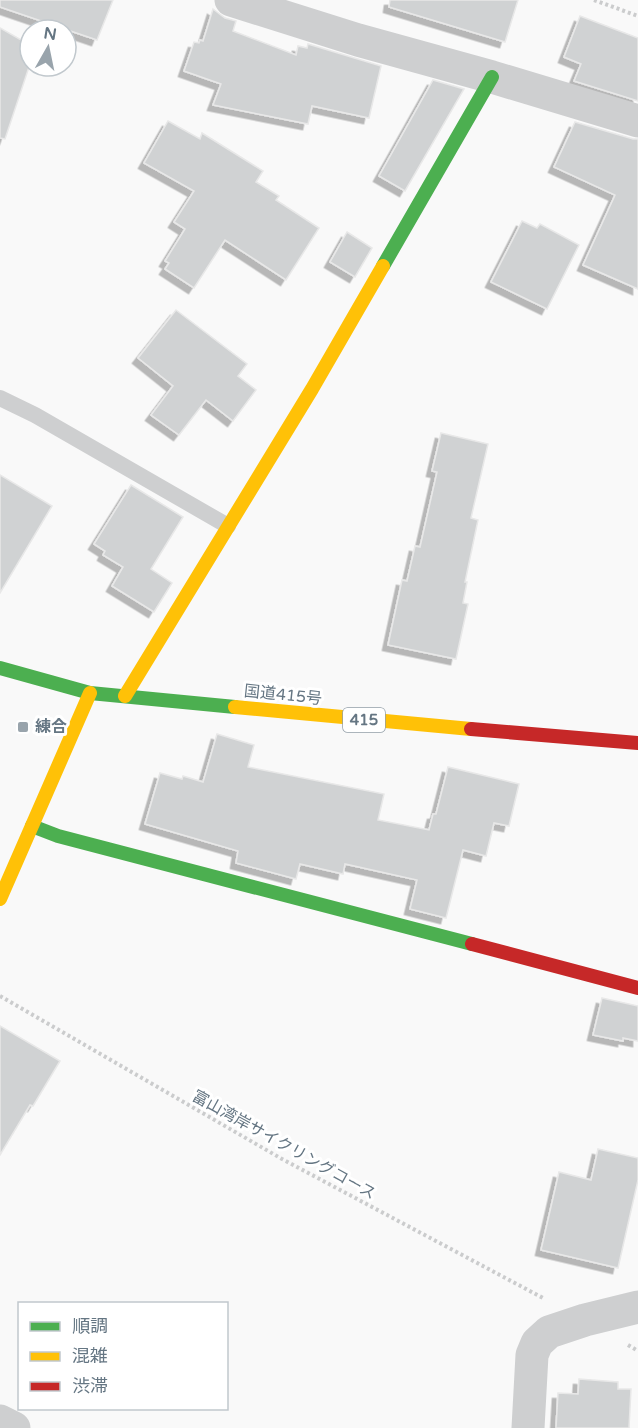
<svg xmlns="http://www.w3.org/2000/svg" width="638" height="1428" font-family="'Varela Round','Noto Sans JP',sans-serif">
  <defs>
    <filter id="shadow"><feDropShadow dx="-5.5" dy="5.5" stdDeviation="0" flood-color="#0004"/></filter>
  </defs>
  <rect width="100%" height="100%" fill="#f9f9f9"/>
  <g fill="#d0d2d3" stroke="#e8e8e8" stroke-width="1.5" filter="url(#shadow)">
    <polygon points="0,0 113,0 97,40 0,7"/>
    <polygon points="390,0 518,0 505,42 389,7"/>
    <polygon points="213,9 225,18 236,21 233,31 296,55 298,46 307,48 308,44 381,66 369,118 312,106 308,124 213,105 221,84 184,71 194,42 199,43 200,40 203,41"/>
    <polygon points="580,16 638,38 638,101 574,81 581,64 564,57"/>
    <polygon points="0,28 30,45 30,64 5,139 0,138"/>
    <polygon points="433,80 464,89 405,191 379,176"/>
    <polygon points="168,121 200,139 202,133 263,171 256,182 279,196 276,200 319,228 286,280 225,240 194,288 165,269 169,263 165,261 185,229 174,222 194,191 144,163"/>
    <polygon points="575,122 633,139 638,139 638,289 583,265 615,195 554,167"/>
    <polygon points="522,221 537,228 540,224 579,245 547,309 491,282"/>
    <polygon points="347,232 372,248 355,277 330,262"/>
    <polygon points="176,310 247,364 238,376 256,390 233,421 206,400 179,435 151,415 173,386 138,358"/>
    <polygon points="441,433 488,444 471,518 478,520 465,582 467,582 463,603 468,604 456,659 388,645 402,580 407,581 415,546 420,547 437,472 432,471"/>
    <polygon points="0,475 52,506 0,593"/>
    <polygon points="131,485 183,517 151,569 172,583 154,612 112,586 123,567 103,555 105,551 94,544"/>
    <polygon points="217,734 254,745 248,767 384,794 378,820 429,830 433,814 436,814 448,767 519,784 509,826 494,823 486,856 463,850 446,918 410,909 417,880 345,864 343,874 300,864 296,879 236,863 238,851 145,824 160,773 182,779 183,776 203,782"/>
    <polygon points="602,998 638,1006 638,1041 623,1038 623,1041 593,1035"/>
    <polygon points="0,1026 60,1061 33,1106 30,1105 0,1155"/>
    <polygon points="598,1149 638,1158 638,1180 618,1268 541,1250 559,1172 591,1180"/>
    <polygon points="579,1379 618,1382 618,1389 631,1389 629,1428 556,1428 558,1393 578,1394"/>
  </g>
  <g fill="none" stroke-linecap="round" stroke-linejoin="round">
    <g stroke="#cbcccd" stroke-width="4" stroke-dasharray="3 3" stroke-linecap="butt">
      <polyline points="594,0 638,16"/>
      <polyline points="0,996 282,1159 543,1298"/>
      <polyline points="628,1345 638,1351"/>
    </g>
    <polyline stroke="#cecfd0" stroke-width="16" points="0,398 35,415 228,526"/>
    <g stroke="#cecfd0" stroke-width="33">
      <polyline points="231,0 358,40 492,77 638,121"/>
      <polyline points="0,1421 14,1428"/>
      <polyline points="528,1428 532,1355 537,1343 549,1332 585,1320 638,1307"/>
    </g>
    <g stroke="#4caf50" stroke-width="14">
      <polyline points="383,266 492,77"/>
      <polyline points="0,668 90,693 235,707"/>
      <polyline points="32,826 58,836 472,944"/>
    </g>
    <g stroke="#ffc107" stroke-width="14">
      <polyline points="125,696 312,389 383,266"/>
      <polyline points="235,707 471,729"/>
      <polyline points="0,899 90,693"/>
    </g>
    <g stroke="#c62828" stroke-width="14">
      <polyline points="471,729 638,743"/>
      <polyline points="472,944 638,988"/>
    </g>
  </g>
  <rect fill="#99a4ac" stroke="#fff" stroke-width="2" x="17" y="721" width="12" height="12" rx="3"/>
  <g text-anchor="middle" dominant-baseline="central" stroke-width="6" stroke-linejoin="round" paint-order="stroke">
    <rect fill="#fff" stroke="#939fa8" stroke-width="1.5" x="343" y="708" width="42" height="24" rx="4.5"/>
    <g font-size="15" font-weight="bold" fill="#657683">
      <text x="364" y="720">415</text>
    </g>
    <g font-size="16" fill="#657683" stroke="#fff">
      <text transform="translate(283 695) rotate(6)">国道415号</text>
      <text transform="translate(284 1145) rotate(29)">富山湾岸サイクリングコース</text>
    </g>
    <g font-size="16" font-weight="bold" fill="#657683" stroke="#fff" text-anchor="start">
      <text x="35" y="727">練合</text>
    </g>
  </g>
  <rect x="18" y="1302" width="210" height="108" fill="#ffffff" stroke="#c1c8cd" stroke-width="1.5"/>
  <rect x="30" y="1322" width="30" height="9" fill="#4caf50" stroke="#c1c8cd" stroke-width="1.5"/>
  <text x="72" y="1332" font-size="18" fill="#657683">順調</text>
  <rect x="30" y="1352" width="30" height="9" fill="#ffc107" stroke="#c1c8cd" stroke-width="1.5"/>
  <text x="72" y="1362" font-size="18" fill="#657683">混雑</text>
  <rect x="30" y="1382" width="30" height="9" fill="#c62828" stroke="#c1c8cd" stroke-width="1.5"/>
  <text x="72" y="1392" font-size="18" fill="#657683">渋滞</text>
  <g transform="translate(48 48) rotate(9)"><circle r="28" fill="#ffffff" stroke="#c1c8cd" stroke-width="1.5"/>
  <path d="M0-4.5L10 22L0 15L-10 22Z" fill="#99a4ac"/>
  <text y="-9" font-size="16" font-weight="bold" text-anchor="middle" fill="#657683">N</text>
  </g>
</svg>
